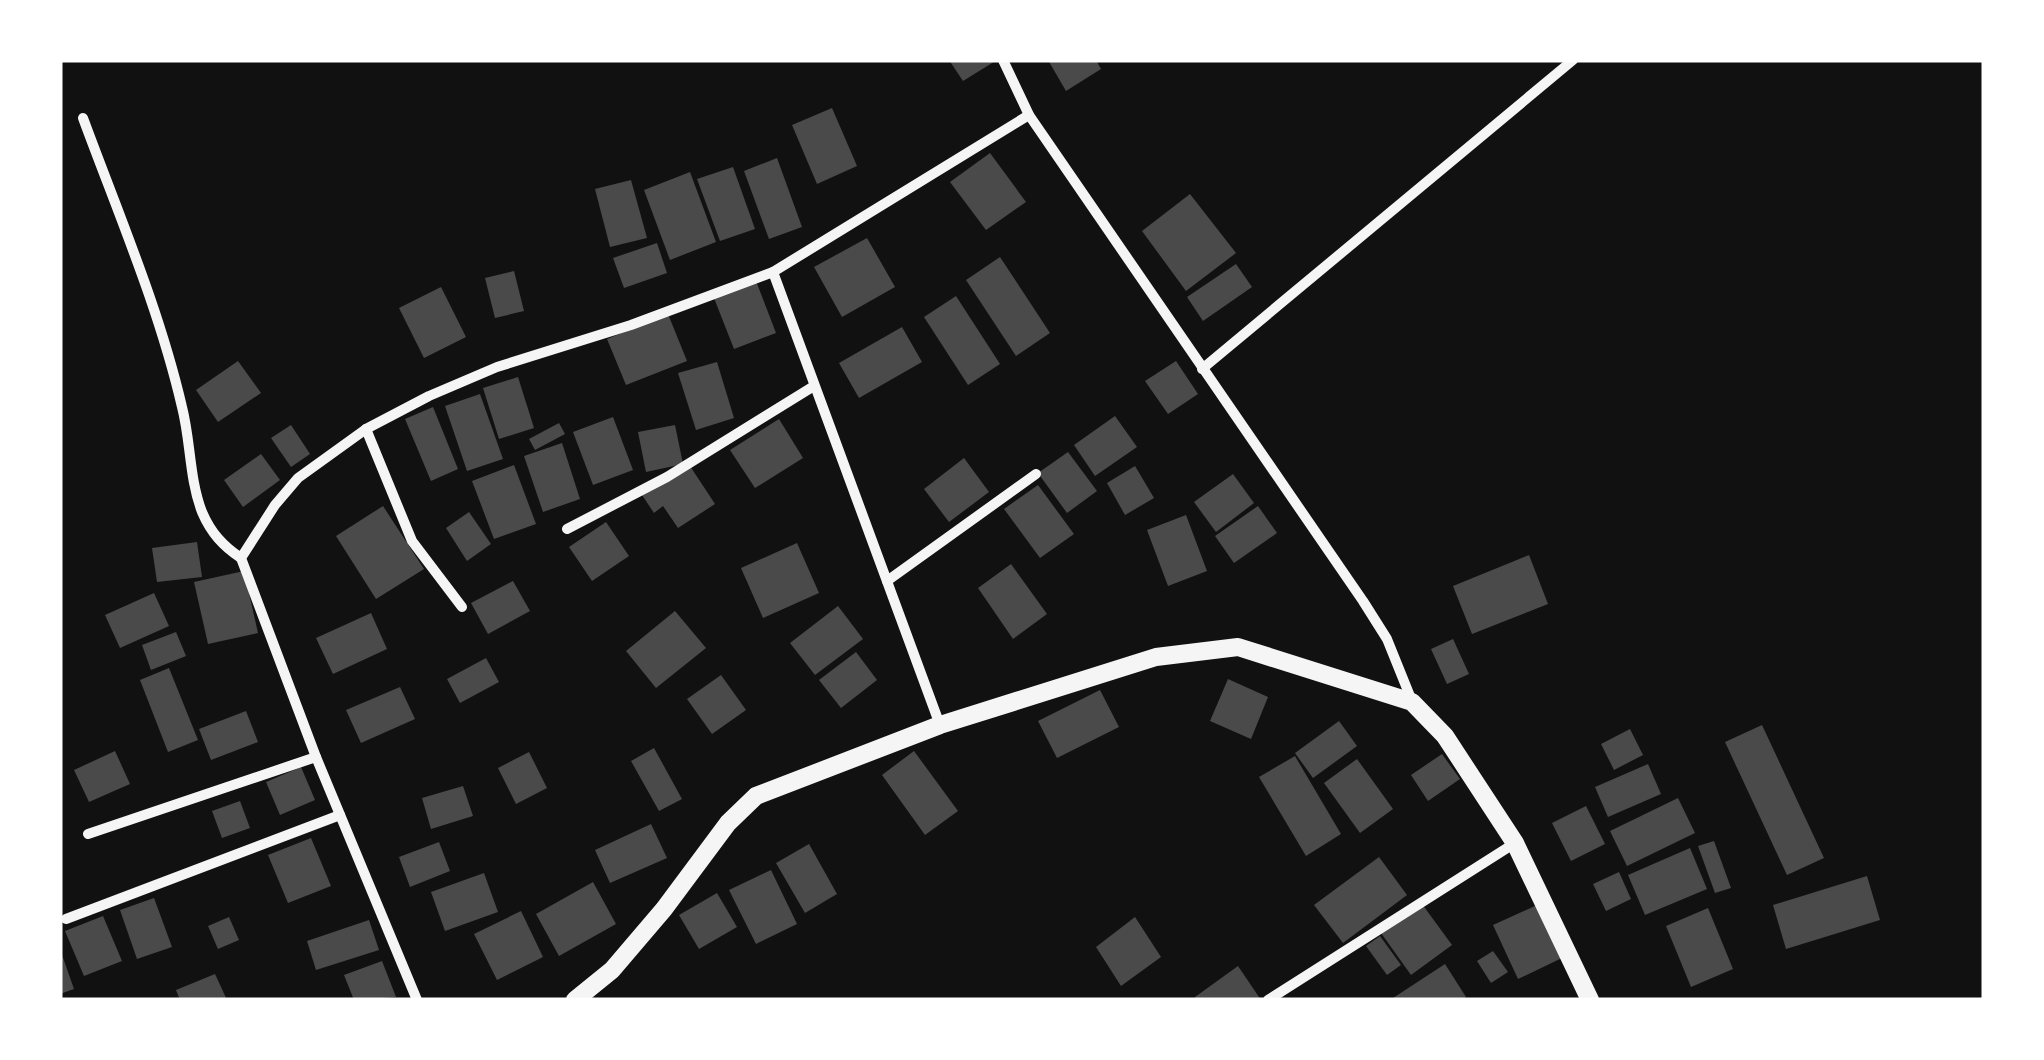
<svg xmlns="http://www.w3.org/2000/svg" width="2044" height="1060" font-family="'IBM Plex Serif',serif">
  <rect width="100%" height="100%" fill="#111"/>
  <g fill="#4a4a4a">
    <polygon points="949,60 997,60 963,81"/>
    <polygon points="1048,60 1096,60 1101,69 1066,91"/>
    <polygon points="832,108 857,166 817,184 792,125"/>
    <polygon points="990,153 1026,202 986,230 950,182"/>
    <polygon points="777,158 802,227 769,239 744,171"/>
    <polygon points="733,167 755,229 720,241 697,179"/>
    <polygon points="690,172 716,242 670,260 644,190"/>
    <polygon points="631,180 647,238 610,247 595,189"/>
    <polygon points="1190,194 1236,253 1186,291 1142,231"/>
    <polygon points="867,238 895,287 842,317 814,267"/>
    <polygon points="657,243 667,273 624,288 613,258"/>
    <polygon points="1000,257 1050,333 1016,356 966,280"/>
    <polygon points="1236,264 1252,287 1203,321 1187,297"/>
    <polygon points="514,271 524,311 495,318 485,278"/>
    <polygon points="756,281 776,333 734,349 714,298"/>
    <polygon points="441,287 466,337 424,358 399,308"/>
    <polygon points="956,296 1000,364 968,385 924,317"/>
    <polygon points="668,314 687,361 626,385 607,339"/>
    <polygon points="902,327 922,362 859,398 839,363"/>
    <polygon points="238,361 261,393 218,422 196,390"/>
    <polygon points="1176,361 1198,394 1168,414 1145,381"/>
    <polygon points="717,362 734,418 696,430 678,373"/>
    <polygon points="518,377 534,428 499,439 483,388"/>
    <polygon points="480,394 503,459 467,471 445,406"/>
    <polygon points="433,407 458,469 431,481 405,419"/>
    <polygon points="1115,416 1137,447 1095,476 1074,445"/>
    <polygon points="613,417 633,470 593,485 573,432"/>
    <polygon points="779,419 803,458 755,488 730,450"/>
    <polygon points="559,423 565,434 535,450 529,439"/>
    <polygon points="291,425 310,454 291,467 271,438"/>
    <polygon points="675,425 683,464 646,472 638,432"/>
    <polygon points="562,443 580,499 543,512 524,456"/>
    <polygon points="1068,452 1097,491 1067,513 1038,473"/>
    <polygon points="261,454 280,480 243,507 224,480"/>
    <polygon points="964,458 989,492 949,522 924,489"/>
    <polygon points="514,465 536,524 494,539 472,481"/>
    <polygon points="690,466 715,504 678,528 663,506 654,513 642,495"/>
    <polygon points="1135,466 1154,498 1125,515 1107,483"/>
    <polygon points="1233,474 1254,503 1216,532 1194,502"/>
    <polygon points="1038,485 1074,534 1040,558 1004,509"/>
    <polygon points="383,506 424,569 376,599 336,536"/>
    <polygon points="1258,506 1277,533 1234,563 1215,536"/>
    <polygon points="469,512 491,544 467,561 446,528"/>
    <polygon points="1186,515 1207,571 1168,586 1147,530"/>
    <polygon points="606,522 629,556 592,581 569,547"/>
    <polygon points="197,542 202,577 157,582 152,548"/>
    <polygon points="797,543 819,593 763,618 741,568"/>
    <polygon points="1529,555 1548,604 1472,634 1453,586"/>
    <polygon points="1011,564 1047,614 1013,639 978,588"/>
    <polygon points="244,571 258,633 208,644 194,582"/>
    <polygon points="513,581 530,611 488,634 471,603"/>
    <polygon points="154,593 169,626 120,648 105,615"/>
    <polygon points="838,606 863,639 815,675 790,643"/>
    <polygon points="675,611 706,648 656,688 626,651"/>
    <polygon points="371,613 387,649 333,674 316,638"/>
    <polygon points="176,632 186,656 151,670 142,645"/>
    <polygon points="1453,639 1469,674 1447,684 1431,649"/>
    <polygon points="856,652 877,680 841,708 819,680"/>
    <polygon points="486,658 499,682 460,703 447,679"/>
    <polygon points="169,668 198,740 168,752 140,680"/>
    <polygon points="721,675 746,710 712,734 687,699"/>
    <polygon points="1228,679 1268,697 1251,739 1210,721"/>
    <polygon points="400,687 415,719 361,743 346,710"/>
    <polygon points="1100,690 1119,727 1057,758 1038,721"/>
    <polygon points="246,711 258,742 211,760 199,729"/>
    <polygon points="1339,721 1357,746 1313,778 1295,753"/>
    <polygon points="1762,725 1824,858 1787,875 1725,742"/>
    <polygon points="1630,729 1643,755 1614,770 1601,744"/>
    <polygon points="654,748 682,799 659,811 631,761"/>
    <polygon points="115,751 130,784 89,802 74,770"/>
    <polygon points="914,751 958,811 925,835 882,775"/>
    <polygon points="529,752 547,788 516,804 498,768"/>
    <polygon points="1442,754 1460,779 1428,801 1411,775"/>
    <polygon points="1295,756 1341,834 1306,856 1259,777"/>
    <polygon points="1357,759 1393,809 1360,833 1324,783"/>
    <polygon points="1648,764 1661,794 1608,817 1595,787"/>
    <polygon points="301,767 315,800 280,815 266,782"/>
    <polygon points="463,786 473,816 431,829 422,798"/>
    <polygon points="1678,798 1695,833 1627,866 1610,831"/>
    <polygon points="240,801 250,828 222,838 212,811"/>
    <polygon points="1586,806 1605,844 1571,861 1552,823"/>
    <polygon points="651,824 667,858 610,883 595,850"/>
    <polygon points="311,838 331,886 288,903 268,855"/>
    <polygon points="1714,841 1731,888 1715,893 1698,846"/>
    <polygon points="439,842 450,871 410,887 399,857"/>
    <polygon points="809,844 837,894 805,913 776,863"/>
    <polygon points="1690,848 1707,889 1645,915 1628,875"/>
    <polygon points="1379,857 1407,895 1343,943 1314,905"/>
    <polygon points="771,870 797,924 756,944 729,890"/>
    <polygon points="1619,872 1631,899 1606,911 1593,884"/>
    <polygon points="484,873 498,912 445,931 431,892"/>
    <polygon points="1867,876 1880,920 1786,949 1773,905"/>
    <polygon points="593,882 616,924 559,956 536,914"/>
    <polygon points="717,893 737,927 699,949 679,915"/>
    <polygon points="154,898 172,947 137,959 120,910"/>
    <polygon points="1422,904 1452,945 1411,975 1381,933"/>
    <polygon points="1537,905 1562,958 1518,979 1493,925"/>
    <polygon points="1708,908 1733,969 1691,987 1666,926"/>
    <polygon points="521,911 543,957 497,980 474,934"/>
    <polygon points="103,916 122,961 84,976 65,931"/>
    <polygon points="229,917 239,940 218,949 208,926"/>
    <polygon points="1135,917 1161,957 1121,986 1096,947"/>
    <polygon points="369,920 379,950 316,970 307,941"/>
    <polygon points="1380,936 1401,965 1387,975 1366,946"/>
    <polygon points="60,949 74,989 60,994"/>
    <polygon points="1493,951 1508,972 1491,983 1477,961"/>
    <polygon points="382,961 396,997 354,1000 344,975"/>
    <polygon points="1445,964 1466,997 1461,1000 1390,1000"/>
    <polygon points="1238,966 1261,1000 1196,1000 1195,997"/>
    <polygon points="215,974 227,1000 180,1000 176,990"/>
  </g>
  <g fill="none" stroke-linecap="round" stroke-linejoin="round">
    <g stroke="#f5f5f5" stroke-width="10">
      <polyline points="1003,60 1029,115 1363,601 1387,639 1412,701"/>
      <path d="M83,118C118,213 159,308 182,407C191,442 189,478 202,512C211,533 223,546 241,558"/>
      <polyline points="773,272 940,725"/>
      <polyline points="1202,369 1573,60"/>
      <polyline points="366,429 412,541 462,607"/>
      <polyline points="567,529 667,477 814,386"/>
      <polyline points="887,581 1036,474"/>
      <polyline points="88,834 316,757"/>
      <polyline points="66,919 340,815"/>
      <polyline points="417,1000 316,757 241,558 275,505 298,478 366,429 429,396 497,367 631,325 773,272 1029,115"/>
      <polyline points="1268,1000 1515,843"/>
    </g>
    <polyline stroke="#f5f5f5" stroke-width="18" points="575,1000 612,970 664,909 728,823 756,796 940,725 1156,657 1238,647 1412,702 1445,736 1515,843 1590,1000"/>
  </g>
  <rect width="2044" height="1060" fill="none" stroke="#ffffff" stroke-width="125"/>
</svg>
